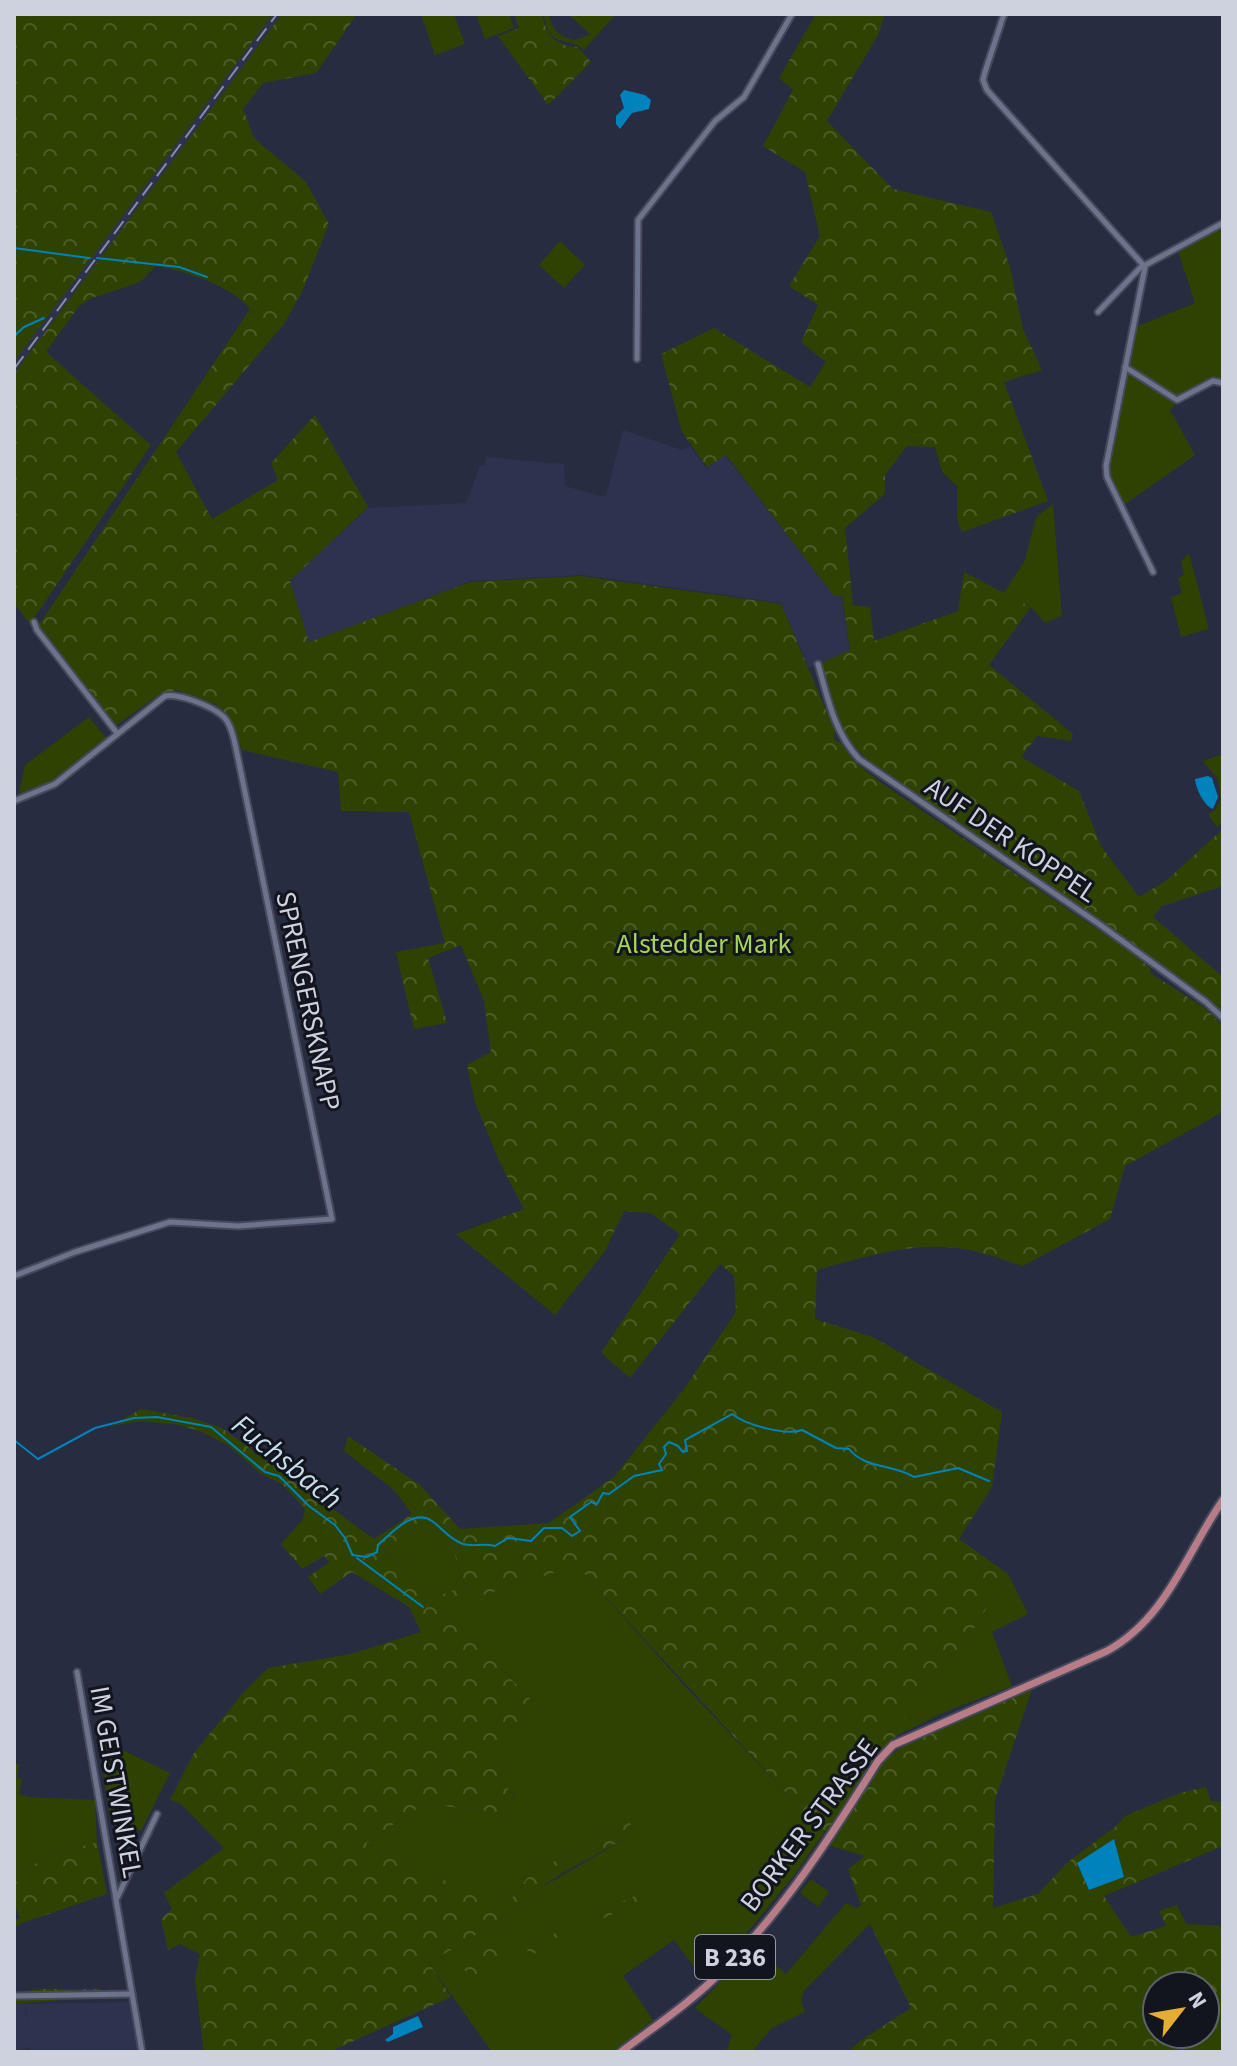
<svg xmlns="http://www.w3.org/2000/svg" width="1237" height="2066" font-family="'Source Sans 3',sans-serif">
  <defs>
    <pattern id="forest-crowns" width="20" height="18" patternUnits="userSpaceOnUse" patternTransform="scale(2)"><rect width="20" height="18" fill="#2e4301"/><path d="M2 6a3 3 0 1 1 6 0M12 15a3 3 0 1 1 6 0" fill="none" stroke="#4b5d26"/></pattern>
  </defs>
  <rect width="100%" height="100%" fill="#272c40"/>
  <g fill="#2d334e">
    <polygon points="273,14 282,14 14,374 14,362"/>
    <polygon points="623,430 682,450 690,446 706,468 725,455 834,596 841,596 850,651 809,668 781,603 583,575 471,581 309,642 290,581 368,508 466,503 480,466 484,466 487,457 564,464 565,486 601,496 606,495"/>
    <polygon points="25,2002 29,2035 26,2004 129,2002 138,2052 22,2052 31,2050 30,2047 14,2051 14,2004"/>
  </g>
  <g fill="#2e4301">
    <polygon points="421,14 454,14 465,44 435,55"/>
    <polygon points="476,14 509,14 514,28 485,39"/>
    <path d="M544,14H549C551,30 560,38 576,40L590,34L568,14H616L584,50C568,35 548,50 544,14Z"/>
    <polygon points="1223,227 1223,380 1208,380 1176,397 1128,364 1135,327 1195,303 1178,251"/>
    <polygon points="560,241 585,265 564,288 539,265"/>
    <polygon points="1127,371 1173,401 1180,400 1170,410 1195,455 1124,505 1109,471"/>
    <polygon points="1053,504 1062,616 1045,623 1031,607 1004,593 1025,560 1036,517"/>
    <polygon points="1189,553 1209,629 1181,637 1171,597 1182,593 1178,578 1184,575 1181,561"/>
    <polygon points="89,717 107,739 52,782 19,793 25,765"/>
    <polygon points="1223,754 1223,821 1217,827 1208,814 1214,811 1221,799 1218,779 1203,761"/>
    <polygon points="421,1523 454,1553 465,1587 433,1599 384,1549"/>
    <polygon points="567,1554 683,1684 800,1808 825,1831 793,1877 736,1946 704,1980 674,1940 623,1976 653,2020 614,2052 492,2052 429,1963 517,1910 539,1889 628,1837 632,1827 626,1818 528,1877 512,1898 497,1906 366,1843 424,1804 496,1812 516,1799 484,1756 541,1710 441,1607 497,1591"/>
    <polygon points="1008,1574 1028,1614 992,1632 1012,1686 945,1712 896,1736 892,1733 973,1630"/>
    <polygon points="98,1738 170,1773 141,1831 110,1819 103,1770 109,1763"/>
    <polygon points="14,1763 19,1764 17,1777 22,1779 19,1794 28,1797 95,1800 97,1842 51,1855 14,1875"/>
    <polygon points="811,1879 829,1892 818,1907 800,1893"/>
    <polygon points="846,1903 857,1908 861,1905 871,1923 804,1991 801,2000 805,2012 772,2028 752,2052 726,2052 732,2035 695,2008 758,1942 774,1955 772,1962 786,1974"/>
  </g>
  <g fill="url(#forest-crowns)" fill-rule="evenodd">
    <polygon points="14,14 273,14 14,362"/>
    <path d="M282,14H357L316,73L263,83L243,109L254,138L306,182L329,224L302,292L284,324L176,452L212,519L278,480L271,463L315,415L368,507L290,581L309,642L470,582L581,576L781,604L835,731L834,741L840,742L856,763L880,782L1131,952L1151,969L1150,973L1205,1008L1223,1026V1112L1125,1166L1110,1219L1023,1266C1002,1260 979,1250 957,1248C909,1242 862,1258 817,1270L815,1319L873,1337L1002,1412L992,1487L959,1539L1008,1574L973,1630L893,1733L896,1736L874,1759L830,1830L825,1831L800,1808L567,1555L560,1571L442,1608L542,1711L485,1756L516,1800L496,1812L424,1804L366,1843L497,1905L512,1898L528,1877L627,1817L632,1827L628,1837L562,1873L539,1889L517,1910L429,1963L451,1997L329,2052H204L195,1981L200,1954L180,1944L168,1950L161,1919L172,1909L164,1893L224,1848L181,1804L170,1800L194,1753L244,1692L268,1668L351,1654L421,1632L409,1607L352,1572L320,1594L308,1577L330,1562L324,1556L302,1569L281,1544L303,1519L305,1509L283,1485L260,1473L229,1446L202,1432L180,1425L140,1421L111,1426L141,1409L192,1418L222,1428L374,1539L412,1514L394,1490L344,1451L348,1436L420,1485L460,1529L549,1523L614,1477L684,1389L736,1312L734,1276L720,1264L630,1378L601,1353L680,1234L650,1213L624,1211L605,1251L555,1315L456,1234L524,1209L500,1163L475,1102L467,1065L491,1052L484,1001L461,945L428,958L447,1023L414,1029L396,952L445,943L409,812L341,811L338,772L242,750L229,716L215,704L176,690L159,695L115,726L39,625L250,309C232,286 185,271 156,266L140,282L92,298L79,306L46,352L151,445L30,624L14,603V374ZM421,1523L454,1553L465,1586L433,1598L384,1550Z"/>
    <path d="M514,14H542C545,34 557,47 578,47L591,62L548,105L498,36L519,28Z"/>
    <path d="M816,14H885L878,35L827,121L893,189L991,212L1010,267L1023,329L1042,370L1004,382L1048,501L962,532L957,518V486L942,472L935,447L907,446L885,475V494L845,528L853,605L870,607L874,641L958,611L964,572L1031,607L989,665L1073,734L1071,741L1037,736L1021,757L1079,791L1101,846L1139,897L1167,880L1223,829V886L1162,906L1153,917L1223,977V1014L1217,1007L888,776C839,741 838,717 821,663L850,650L842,596H834L726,455L707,467L682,432L661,354L714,328L810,387L826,362L801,342L818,305L789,286L820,236L805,172L763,146L793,90L779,78Z"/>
    <path d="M1032,1689L995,1800L993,1908L1038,1894L1068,1862L1115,1827L1125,1816L1180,1793L1206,1787L1211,1801L1223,1802V1846L1104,1896L1131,1937L1166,1926L1159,1911L1177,1905L1186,1924L1223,1926V2052H848L860,2041L911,2008L861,1905L848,1869L865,1856L830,1846L885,1759L905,1745ZM1114,1840L1123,1877L1089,1890L1077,1863ZM1157,1986H1205V2034H1157Z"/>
    <polygon points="97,1842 107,1894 22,1923 14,1928 14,1921 20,1918 14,1903 14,1875 51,1855"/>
    <polygon points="673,1878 676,1884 566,1936 530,1956 518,1931 525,1928 532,1944"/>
    <polygon points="487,1939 505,1964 470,1981 457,1955"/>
    <polygon points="42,1989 100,1989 100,1997 14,2004 14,1992"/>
  </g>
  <g fill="#0082bc">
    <polygon points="624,90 645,95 651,100 649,109 632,113 620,129 616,124 616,116 624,108 620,95"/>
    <path d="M1208,776L1212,778L1218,797L1213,809C1204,806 1196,789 1195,779Z"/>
    <polygon points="1114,1839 1124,1877 1089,1890 1077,1863"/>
    <polygon points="418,2016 423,2027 388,2042 385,2040 393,2034 393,2027"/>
  </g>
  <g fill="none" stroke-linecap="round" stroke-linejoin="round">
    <g stroke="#0082bc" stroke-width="2">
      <polyline points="14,248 89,258"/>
      <polyline points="97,258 179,267 207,277"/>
      <polyline points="14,336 24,327 44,318"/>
      <polyline points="14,1440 38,1459 95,1428 134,1418 157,1417 211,1427 265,1472 279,1476 309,1506 335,1525 345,1538 352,1554"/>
      <path d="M352,1555L367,1557L377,1552L378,1545C391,1533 414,1508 432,1521C443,1529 449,1539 463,1544C473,1547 484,1543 495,1546L508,1538L531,1541L544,1528H562L572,1536L580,1531L570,1517L591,1502L597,1504L603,1493L609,1494L634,1476L662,1470L659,1464L666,1454L664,1447L669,1442L678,1446L683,1452L687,1451L685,1440L732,1414C746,1425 786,1436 802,1430L836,1448L849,1449C865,1469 893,1464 914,1477L958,1468L989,1481"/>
      <polyline points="357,1558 423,1607"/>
    </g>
    <defs>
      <g id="street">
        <polyline points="1004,14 985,72 983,80 987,90 1145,267 1106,466 1107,477 1153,572"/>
        <polyline points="1098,312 1140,268 1223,223"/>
        <polyline points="637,359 638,220 715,121 744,97 792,14"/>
        <polyline points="1125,367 1177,400 1213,381 1223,383"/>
        <polyline points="34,622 37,630 117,733"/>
        <path d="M818,664C828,699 834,732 859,759L1099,924L1206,1002L1223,1018"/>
        <path d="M14,801L55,784L165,696C179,693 219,708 227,721C234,732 235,746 238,758L332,1219L238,1226L170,1222L75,1252L14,1276"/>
        <polyline points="77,1672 116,1899"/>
        <polyline points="14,1996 132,1994"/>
        <polyline points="142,2052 116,1900 157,1814"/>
      </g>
      <path id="primary" d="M621,2052C655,2026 691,2002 721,1972C784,1910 832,1835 878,1761L893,1745L1107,1651C1167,1618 1186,1553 1223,1500"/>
    </defs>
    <use href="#street" stroke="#45495b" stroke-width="9"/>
    <use href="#primary" stroke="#45495b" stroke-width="11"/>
    <use href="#street" stroke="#6d738b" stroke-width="5"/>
    <use href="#primary" stroke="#b77c87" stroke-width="7"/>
    <polyline stroke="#898d9d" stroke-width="2" stroke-dasharray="16 8" stroke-linecap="butt" points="14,369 277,14"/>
  </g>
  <g text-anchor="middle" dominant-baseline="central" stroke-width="6" stroke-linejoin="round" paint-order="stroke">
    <rect fill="#13151e" stroke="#9699a5" stroke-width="2" x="695" y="1935" width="80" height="44" rx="6"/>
    <g font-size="26" font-weight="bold" fill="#ced2df">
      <text x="735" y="1957">B 236</text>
    </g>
    <g font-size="28" fill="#ced2df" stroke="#13151e">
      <text transform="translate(1011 840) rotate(34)">AUF DER KOPPEL</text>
      <text transform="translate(308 1001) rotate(78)">SPRENGERSKNAPP</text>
      <text transform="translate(116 1782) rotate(80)">IM GEISTWINKEL</text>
      <text transform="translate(809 1825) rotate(-53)">BORKER STRASSE</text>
    </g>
    <g font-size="28" fill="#a5d459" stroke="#13151e">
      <text x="704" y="944">Alstedder Mark</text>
    </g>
    <g font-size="30" font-style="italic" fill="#c7dded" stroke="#13151e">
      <text transform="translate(287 1462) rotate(39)">Fuchsbach</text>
    </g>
  </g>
  <rect width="1237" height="2066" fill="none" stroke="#ced2df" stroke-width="32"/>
  <g transform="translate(1181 2010) rotate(59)"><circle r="38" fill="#13151e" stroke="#5e616b" stroke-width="2"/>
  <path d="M0-6L14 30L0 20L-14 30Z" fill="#e4ad35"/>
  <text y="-12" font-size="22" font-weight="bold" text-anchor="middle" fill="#ced2df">N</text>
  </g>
</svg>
